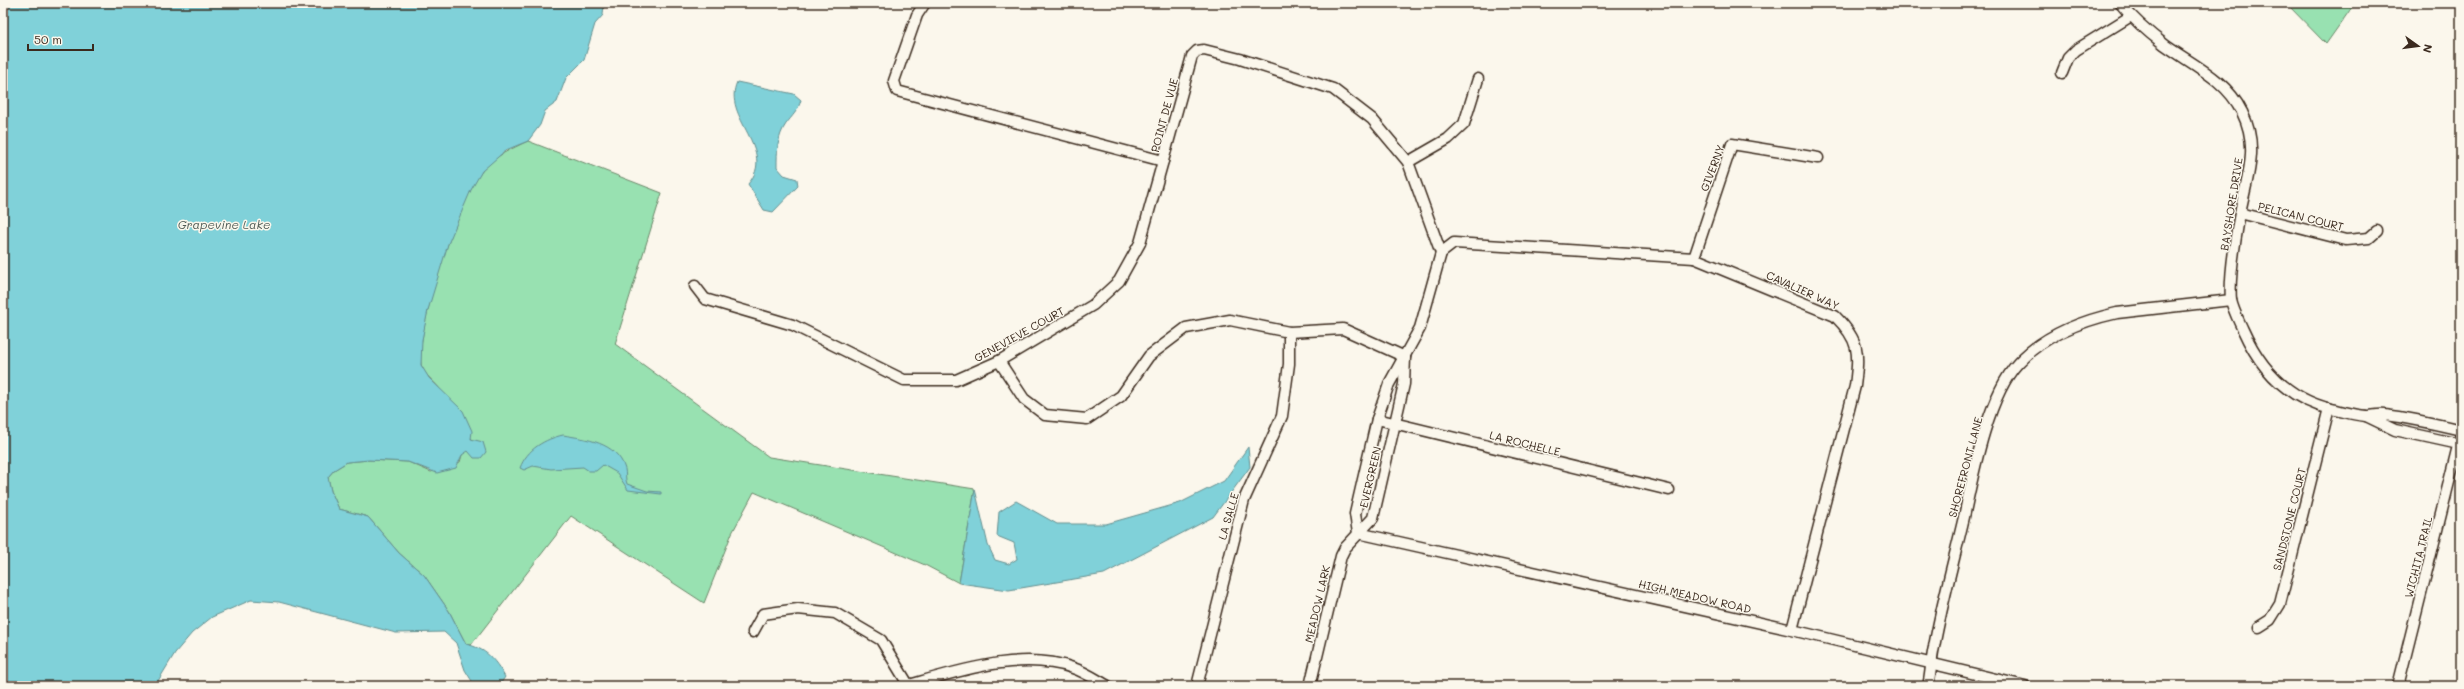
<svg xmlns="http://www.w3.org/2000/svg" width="2464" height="689" font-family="Mali,sans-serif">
  <rect width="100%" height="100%" fill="#fbf7ec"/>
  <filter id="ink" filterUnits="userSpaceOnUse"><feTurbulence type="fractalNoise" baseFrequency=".025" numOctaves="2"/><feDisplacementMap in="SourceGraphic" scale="8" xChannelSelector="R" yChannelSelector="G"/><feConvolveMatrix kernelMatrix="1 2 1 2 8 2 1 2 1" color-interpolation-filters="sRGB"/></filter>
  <g filter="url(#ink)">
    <g fill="#98e1b1" stroke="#6a8668">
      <polygon points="2286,3 2355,3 2326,44"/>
      <path d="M528,141L662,193L615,344L769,457L975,489L959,583L925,565L754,492L732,533L704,603L571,516L471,645L466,644L449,611L424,575L399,553L368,517L339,509L331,491L328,477L334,470L347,462L369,460L408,462L431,472L460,462L462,455L474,441C459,428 451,404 439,388C434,381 423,374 421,364C416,327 459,199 483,170C496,155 511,149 528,141Z"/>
    </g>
    <g fill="#80d1d9" stroke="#648e8e">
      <path d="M3,3H604L603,15L595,24L584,60L566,78L557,102L545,111L540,125L528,141L506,150L482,171L471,190L448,244L428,310L422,340L421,365L429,378L463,411L472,431L471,439L483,442L486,452L481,458H474L468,451L462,455L456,468L437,473L408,462L369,460L347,462L334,470L328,477L331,491L339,509L368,517L399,553L424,575L449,611L466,644C486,649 494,658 505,677L499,686H475L465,670L456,643L444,632L396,633L279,602L251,600L212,617L192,633L175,653L155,686H3Z"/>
      <path d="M737,82L794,94L801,100C798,111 792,116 786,124C777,137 777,151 777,167L784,175L797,179L798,186L773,212L764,210L748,184C778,150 721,117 737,82Z"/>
      <path d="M563,435C586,439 617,442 625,469C626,473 625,479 627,484L647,491L661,492V494L628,490L617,473L603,465L596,471H589L583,467L551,469L533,466L524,470L520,468C527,449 545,439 563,435Z"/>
      <polygon points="1248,447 1250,467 1213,517 1104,574 1009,590 959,583 975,489 988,545 995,560 1009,564 1017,559 1014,543 997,536 999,512 1016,501 1057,524 1106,524 1180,503 1224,481"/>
    </g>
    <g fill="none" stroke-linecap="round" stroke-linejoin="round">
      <defs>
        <g id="minor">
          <polyline points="925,3 917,15 894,81 897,91 1163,161 1192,56 1197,51 1204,50 1240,59 1333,89 1372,119 1408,162 1441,253"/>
          <path d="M2120,3C2133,19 2149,33 2165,45C2193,65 2227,80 2242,112C2260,148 2247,176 2240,213C2236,235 2229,278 2231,300C2233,310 2239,321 2243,330C2260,368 2288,399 2331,409C2342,411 2354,415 2366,416C2372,416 2378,414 2385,415C2411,418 2436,424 2461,430"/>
          <polyline points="2062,73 2068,58 2076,50 2131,16"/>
          <polyline points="1408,162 1448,139 1464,124 1478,79"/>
          <polyline points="2240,213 2346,240 2369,238 2377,231"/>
          <path d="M1441,253L1454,243L1694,258L1835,316C1860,341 1859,352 1855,386L1792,630"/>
          <polyline points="1694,258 1732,144 1818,158"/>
          <polyline points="695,286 705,299 793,325 904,380 956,380 999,361 1093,305 1119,281 1140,243 1163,161"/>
          <polyline points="999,361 1024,399 1045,415 1087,419 1121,396 1149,356 1186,328 1230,320 1289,332 1343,329 1405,357"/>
          <polyline points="2366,416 2395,430 2459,444"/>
          <polyline points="1377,419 1669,490"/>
          <polyline points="1358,533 1792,630 2025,686"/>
          <polyline points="1358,533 1355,514 1377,419 1389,384 1420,328 1441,253"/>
          <polyline points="2259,627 2270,620 2280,604 2329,408"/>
          <polyline points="753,632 763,614 798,609 835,613 881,640 909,686"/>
          <path d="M909,685C958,671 1022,650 1073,668C1085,672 1097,680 1108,686"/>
          <polyline points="1197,686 1244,500 1282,416 1289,364 1289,332"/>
          <polyline points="1310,686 1341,556 1345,548 1373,518 1404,384 1405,357"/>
          <path d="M1928,686C1931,673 1931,660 1934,647C1942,603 1954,560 1964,517C1973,474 1988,395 2018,363C2043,336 2081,321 2117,313L2231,300"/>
          <polyline points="2398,686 2461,434"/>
        </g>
      </defs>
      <use href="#minor" stroke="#3b2a1e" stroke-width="13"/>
      <use href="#minor" stroke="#fbf7ec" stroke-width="10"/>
    </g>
  </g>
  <g text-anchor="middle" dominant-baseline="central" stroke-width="3" stroke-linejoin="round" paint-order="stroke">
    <g font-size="11" fill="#3b2a1e" stroke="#fbf7ec">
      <text transform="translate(1164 115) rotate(-75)">POINT DE VUE</text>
      <text transform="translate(1712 168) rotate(-69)">GIVERNY</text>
      <text transform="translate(2231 204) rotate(-81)">BAYSHORE DRIVE</text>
      <text transform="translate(2301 216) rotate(14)">PELICAN COURT</text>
      <text transform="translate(1803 290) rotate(24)">CAVALIER WAY</text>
      <text transform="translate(1019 334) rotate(-29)">GENEVIEVE COURT</text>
      <text transform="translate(1525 443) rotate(14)">LA ROCHELLE</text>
      <text transform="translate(1965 467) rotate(-75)">SHOREFRONT LANE</text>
      <text transform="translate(1370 477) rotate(-77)">EVERGREEN</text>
      <text transform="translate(1228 516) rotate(-74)">LA SALLE</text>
      <text transform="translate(2289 519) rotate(-76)">SANDSTONE COURT</text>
      <text transform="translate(2418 557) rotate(-76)">WICHITA TRAIL</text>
      <text transform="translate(1695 596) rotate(13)">HIGH MEADOW ROAD</text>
      <text transform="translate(1317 604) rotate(-77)">MEADOW LARK</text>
    </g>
    <g font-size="12" font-style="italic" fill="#505c56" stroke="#fbf7ec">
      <text x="224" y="224">Grapevine Lake</text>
    </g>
  </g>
  <rect width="2464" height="689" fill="none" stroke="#fbf7ec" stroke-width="16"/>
  <rect x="8" y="8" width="2448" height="673" fill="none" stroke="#3b2a1e" stroke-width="1.5" filter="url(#ink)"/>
  <g transform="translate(2418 46) rotate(104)" stroke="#fbf7ec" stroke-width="3" paint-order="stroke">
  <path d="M0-3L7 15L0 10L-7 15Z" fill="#3b2a1e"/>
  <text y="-6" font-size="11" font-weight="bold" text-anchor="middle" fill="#3b2a1e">N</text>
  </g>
  <path d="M28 44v6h65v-6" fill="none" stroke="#3b2a1e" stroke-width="2"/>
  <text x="34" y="44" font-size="12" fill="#3b2a1e" stroke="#fbf7ec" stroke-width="3" paint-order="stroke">50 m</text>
</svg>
